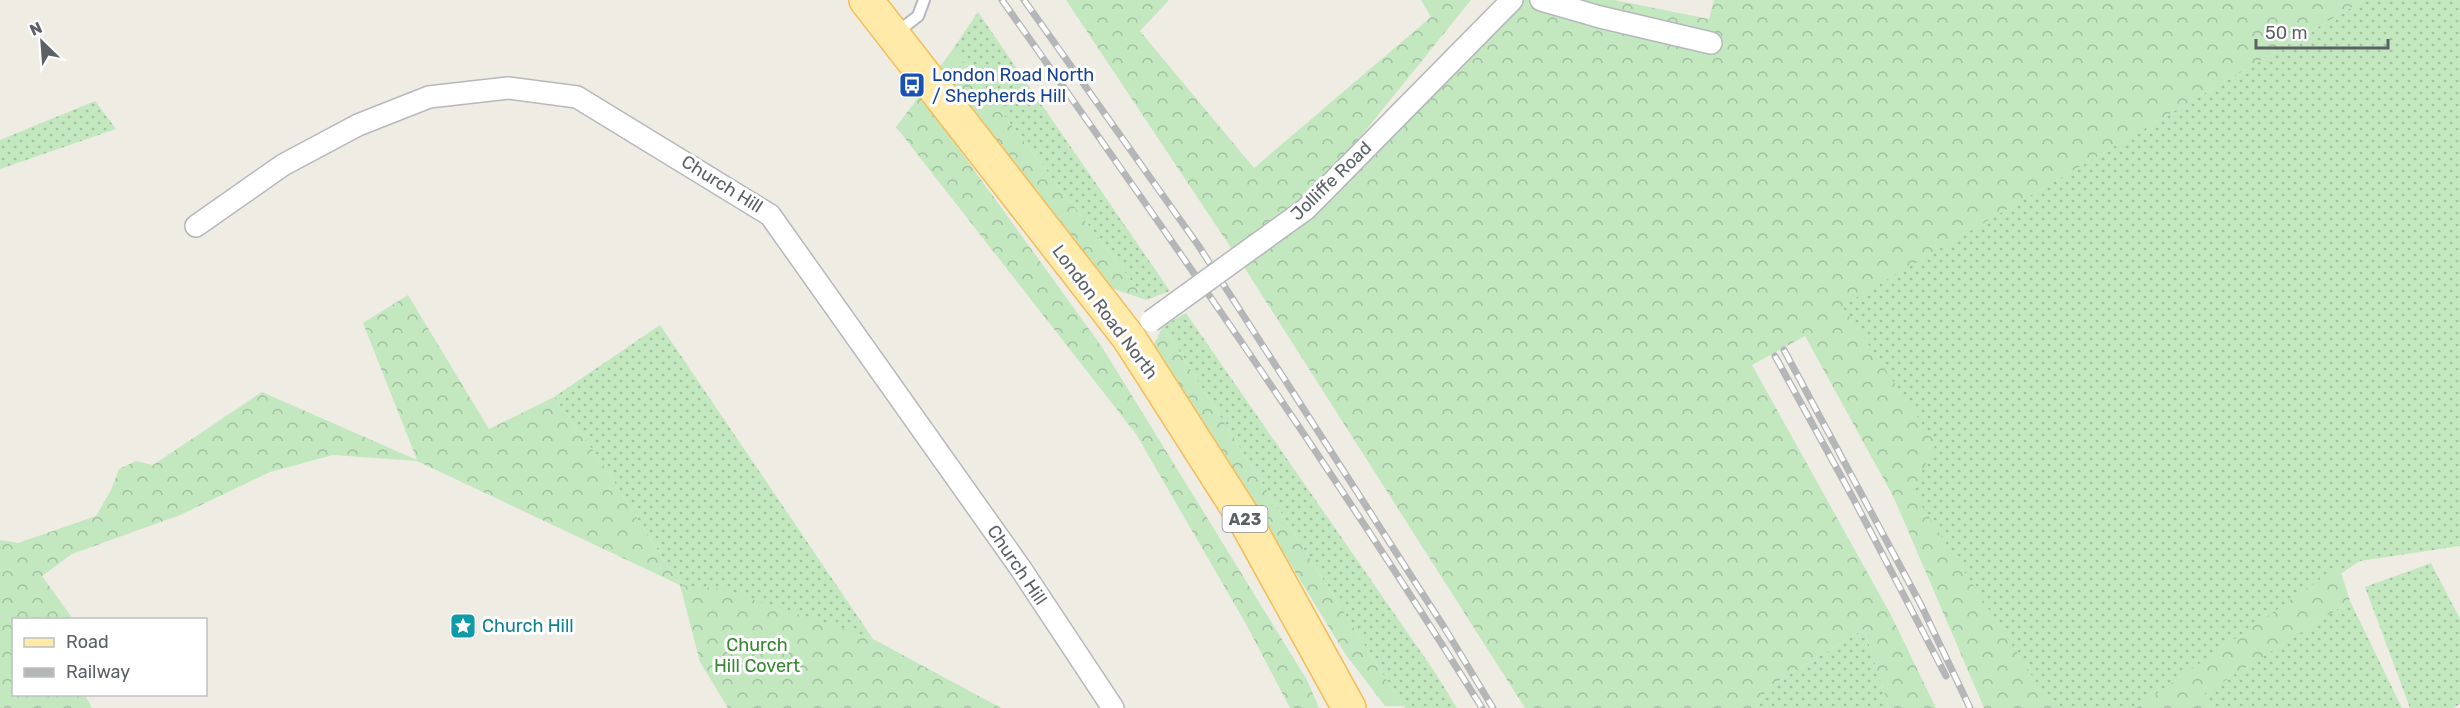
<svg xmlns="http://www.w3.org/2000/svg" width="2460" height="708" font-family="Rubik,sans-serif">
  <defs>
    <pattern id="grass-dots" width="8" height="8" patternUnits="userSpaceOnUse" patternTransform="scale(1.5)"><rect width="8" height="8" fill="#c3e8c0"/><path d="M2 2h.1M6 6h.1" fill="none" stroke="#a2bfa0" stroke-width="1.8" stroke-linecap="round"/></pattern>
    <pattern id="forest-crowns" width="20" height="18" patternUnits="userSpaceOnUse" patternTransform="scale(1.5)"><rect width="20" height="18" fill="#c3e8c0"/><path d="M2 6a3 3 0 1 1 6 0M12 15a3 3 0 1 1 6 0" fill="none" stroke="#a2bfa0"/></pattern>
  </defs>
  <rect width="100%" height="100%" fill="#efece4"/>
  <g fill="url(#grass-dots)">
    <polygon points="2364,0 2460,0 2460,546 2360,561 2137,708 2049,708 1912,491 1841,306"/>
    <polygon points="978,12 1170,291 1146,300 953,49"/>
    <polygon points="95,101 116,129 0,169 0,140"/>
    <polygon points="1186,313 1434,671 1457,708 1405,708 1403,706 1163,326"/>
    <polygon points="660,325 873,639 680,585 600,460 554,397"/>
    <polygon points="2431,563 2460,619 2460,704 2453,708 2410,708 2365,587"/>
    <polygon points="2350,601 2402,708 2211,708 2203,694"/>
    <polygon points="1864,629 1889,708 1755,708 1770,686"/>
  </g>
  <g fill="url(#forest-crowns)">
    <polygon points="1066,0 1169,0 1140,31 1254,168 1431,17 1421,0 1471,0 1366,130 1303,203 1233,251"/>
    <polygon points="1501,0 1614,0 1709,19 1714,0 2364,0 1842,306 1936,444 1912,491 2053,708 1984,708 1894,498 1805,336 1752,365 1891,615 1936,708 1889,708 1864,629 1770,686 1755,708 1525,708 1244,267 1315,216"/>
    <polygon points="953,49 1146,300 1105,286 939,68"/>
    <polygon points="920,95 1102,347 1307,680 1319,708 1290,708 1246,624 1136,434 896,127"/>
    <polygon points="408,295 489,429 554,397 600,460 680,585 721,589 873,639 1001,708 728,708 700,662 680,585 417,461 333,455 270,472 180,515 72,554 42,576 73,619 14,620 14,694 85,695 92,708 0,708 0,540 18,543 96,516 111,490 119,469 136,461 153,465 262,392 417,460 363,323"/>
    <polygon points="1163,326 1403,706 1385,706 1346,655 1205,425 1153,346"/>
    <polygon points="2339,566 2350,601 2204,694 2211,708 2136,708"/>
  </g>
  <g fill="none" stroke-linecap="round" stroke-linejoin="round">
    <defs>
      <polyline id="service" points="896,33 918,16 924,0"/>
      <g id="minor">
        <polyline points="1541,0 1600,17 1711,43"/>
        <polyline points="196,226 283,165 358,125 429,97 508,88 577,97 770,215 1021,569 1113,708"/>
        <polyline points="1256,245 1306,209 1512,0"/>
      </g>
      <polyline id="primary" points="866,0 1129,338 1244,518 1349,708"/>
    </defs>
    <use href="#service" stroke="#b5b8bc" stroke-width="14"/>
    <use href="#minor" stroke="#b5b8bc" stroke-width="24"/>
    <use href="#primary" stroke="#f7bb56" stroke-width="36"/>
    <use href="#service" stroke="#fff" stroke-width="10"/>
    <use href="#minor" stroke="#fff" stroke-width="21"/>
    <use href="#primary" stroke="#ffeaaa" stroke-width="33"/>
    <defs>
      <g id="rail">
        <path d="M1002,0C1167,233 1331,466 1482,708"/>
        <polyline points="1024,0 1198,245 1444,627 1493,708"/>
        <polyline points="1784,350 1921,605 1970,708"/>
        <polyline points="1775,356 1853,498 1946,676"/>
      </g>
    </defs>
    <use href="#rail" stroke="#b5b6b7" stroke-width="7"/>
    <use href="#rail" stroke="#fff" stroke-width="4.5" stroke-dasharray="14" stroke-linecap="butt"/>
    <defs>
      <polyline id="minor-bridge" points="1151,321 1256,245"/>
    </defs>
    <use href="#minor-bridge" stroke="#b5b8bc" stroke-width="24" stroke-linecap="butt"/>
    <use href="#minor-bridge" stroke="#fff" stroke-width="21"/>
  </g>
  <defs>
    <symbol id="bus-square" viewBox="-11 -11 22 22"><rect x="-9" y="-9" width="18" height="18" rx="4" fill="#1a4fb4" stroke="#fff"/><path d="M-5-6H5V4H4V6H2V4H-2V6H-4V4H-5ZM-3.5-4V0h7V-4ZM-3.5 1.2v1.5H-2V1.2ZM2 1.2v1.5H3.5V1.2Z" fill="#fff"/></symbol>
    <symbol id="sight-square" viewBox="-11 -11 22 22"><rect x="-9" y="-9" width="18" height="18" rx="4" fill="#0f9aa8" stroke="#fff"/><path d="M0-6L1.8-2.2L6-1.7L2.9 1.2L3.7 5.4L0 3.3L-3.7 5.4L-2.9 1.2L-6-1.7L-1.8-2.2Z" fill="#fff"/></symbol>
  </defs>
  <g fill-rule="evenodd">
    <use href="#bus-square" x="897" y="70" width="30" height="30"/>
    <use href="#sight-square" x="448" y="611" width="30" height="30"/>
  </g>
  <g text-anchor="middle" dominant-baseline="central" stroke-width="6" stroke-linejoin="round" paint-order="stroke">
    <rect fill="#fff" stroke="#8d9094" stroke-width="1.5" x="1222.5" y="506" width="45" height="26" rx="4.5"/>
    <g font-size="16" font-weight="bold" fill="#5c6166">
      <text x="1245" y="519">A23</text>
    </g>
    <g font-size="18" fill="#164399" stroke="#fff" text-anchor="start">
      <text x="932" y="75">London Road North<tspan x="932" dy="21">/ Shepherds Hill</tspan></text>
    </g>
    <g font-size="18" fill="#5c6166" stroke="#fff">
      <text transform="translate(1331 181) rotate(-44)">Jolliffe Road</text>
      <text transform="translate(722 184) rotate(32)">Church Hill</text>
      <text transform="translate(1105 312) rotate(53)">London Road North</text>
      <text transform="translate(1017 565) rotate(56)">Church Hill</text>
    </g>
    <g font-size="18" fill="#0d838f" stroke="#fff" text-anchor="start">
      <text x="482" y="626">Church Hill</text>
    </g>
    <g font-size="18" fill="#358732" stroke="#fff">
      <text x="757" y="645">Church<tspan x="757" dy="21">Hill Covert</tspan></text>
    </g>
  </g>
  <rect x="12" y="618" width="195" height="78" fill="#ffffff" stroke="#bec0c2" stroke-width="1.5"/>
  <rect x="24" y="638" width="30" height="9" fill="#ffeaaa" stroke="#bec0c2" stroke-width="1.5"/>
  <text x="66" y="648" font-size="18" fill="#5c6166">Road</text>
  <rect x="24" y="668" width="30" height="9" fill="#b5b6b7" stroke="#bec0c2" stroke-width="1.5"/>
  <text x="66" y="678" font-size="18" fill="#5c6166">Railway</text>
  <g transform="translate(42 42) rotate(335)" stroke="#ffffff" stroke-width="4.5" paint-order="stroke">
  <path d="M0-4.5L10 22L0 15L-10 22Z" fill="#5c6166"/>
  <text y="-9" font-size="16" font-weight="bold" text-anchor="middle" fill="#5c6166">N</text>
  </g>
  <path d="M2256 39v9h132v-9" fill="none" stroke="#5c6166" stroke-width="3"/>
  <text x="2265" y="39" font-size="18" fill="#5c6166" stroke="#ffffff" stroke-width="4.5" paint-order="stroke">50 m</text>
</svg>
